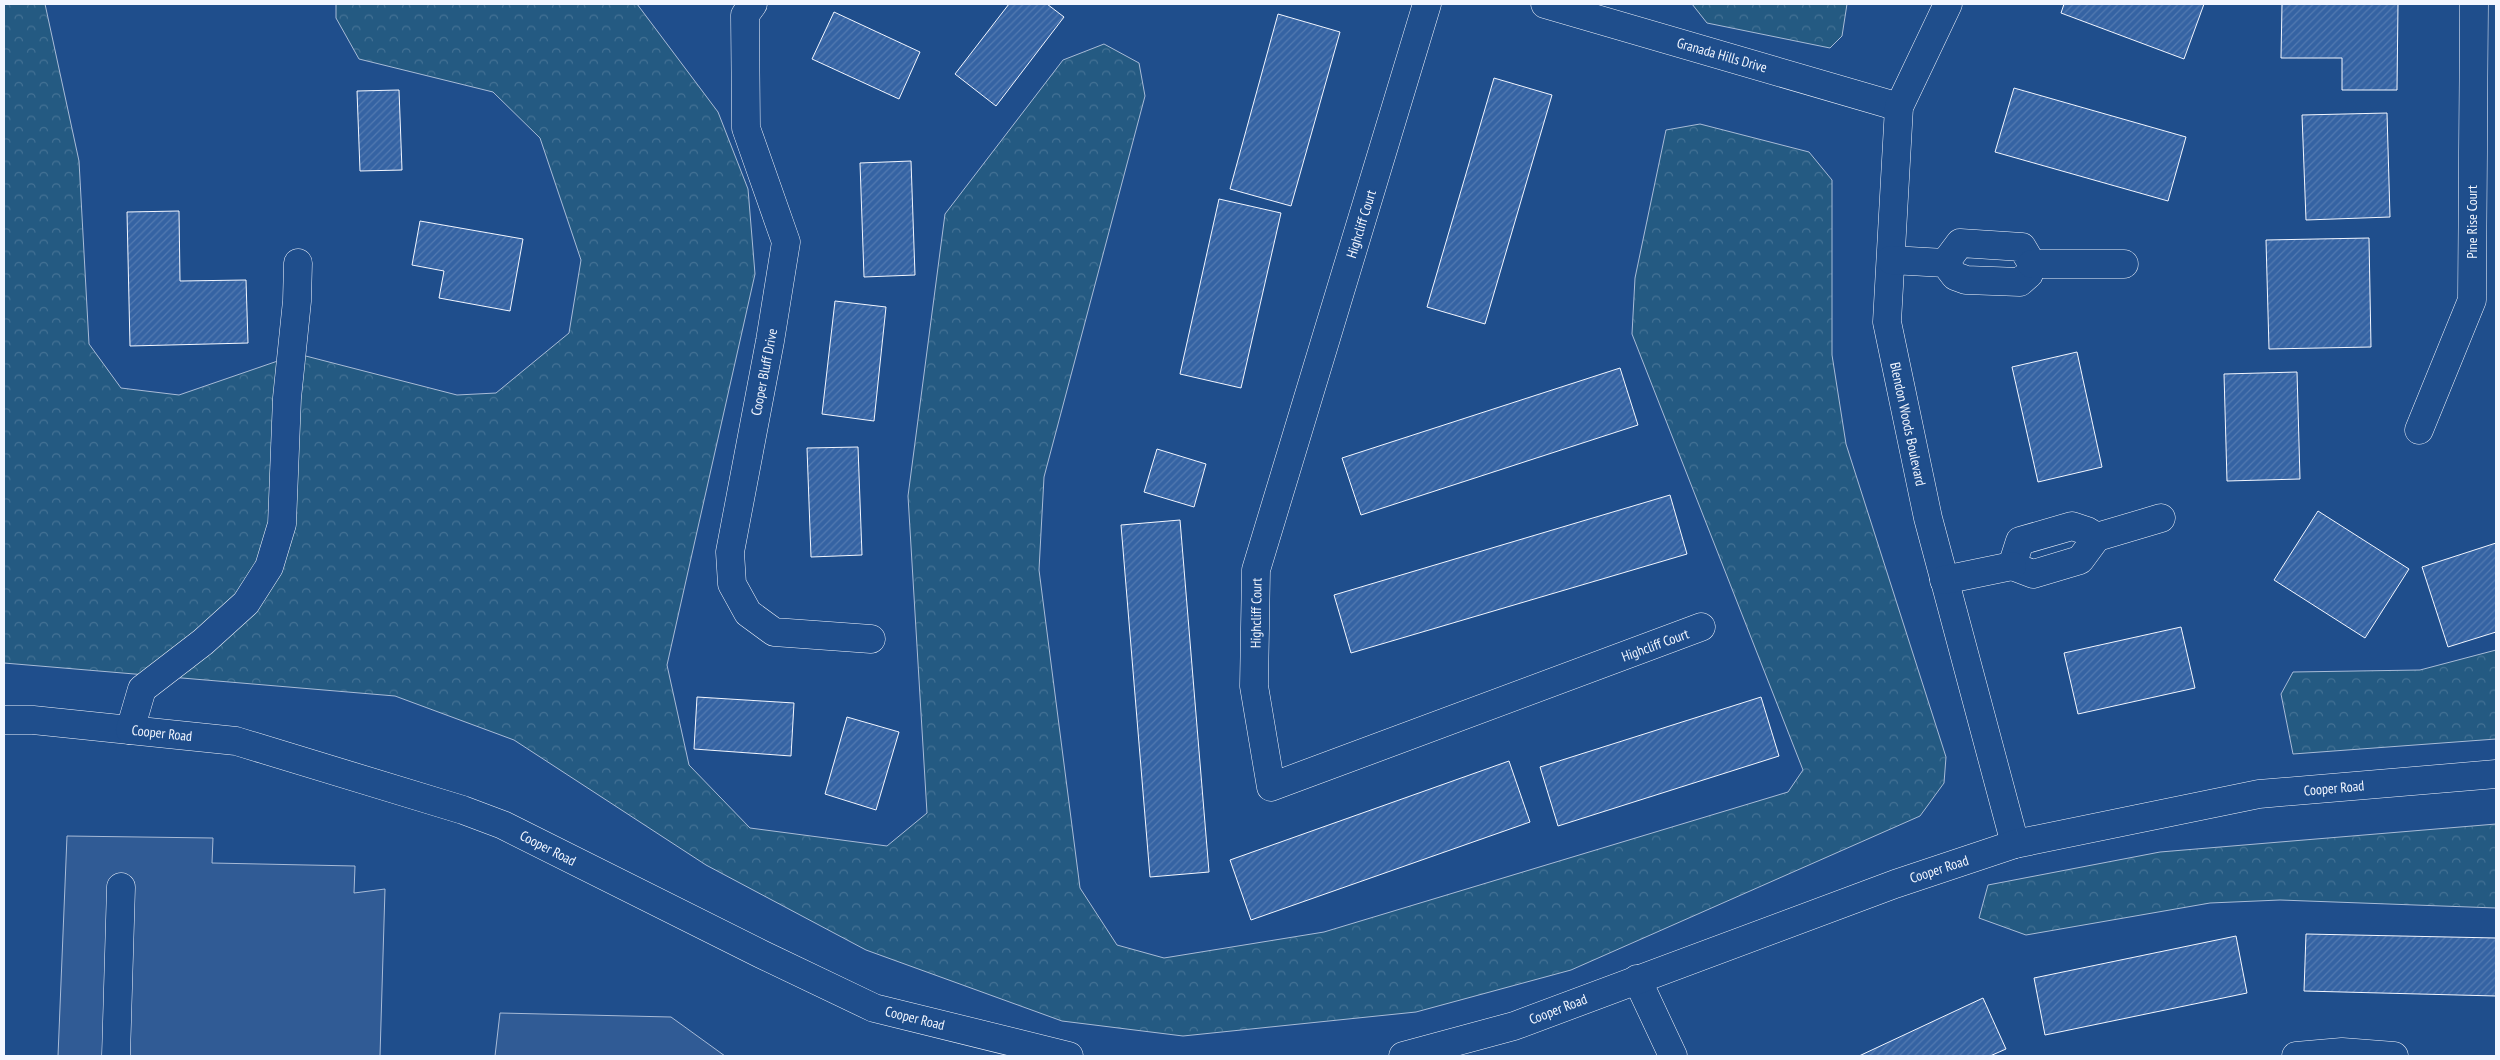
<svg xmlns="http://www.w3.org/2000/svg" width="2500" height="1060" font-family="'PT Sans Narrow',sans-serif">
  <defs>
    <pattern id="forest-crowns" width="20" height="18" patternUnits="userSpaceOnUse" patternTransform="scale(1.25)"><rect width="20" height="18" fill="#245a82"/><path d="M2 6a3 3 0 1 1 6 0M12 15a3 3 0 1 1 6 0" fill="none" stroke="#447295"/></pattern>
    <pattern id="building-hatch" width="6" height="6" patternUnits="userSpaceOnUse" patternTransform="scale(1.25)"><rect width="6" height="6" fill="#3563a3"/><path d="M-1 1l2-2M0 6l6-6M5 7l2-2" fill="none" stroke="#537ab1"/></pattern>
  </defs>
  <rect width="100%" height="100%" fill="#1f4e8c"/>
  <g fill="url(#forest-crowns)" stroke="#a8bbd7">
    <polygon points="4,4 45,4 79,161 89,344 121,388 179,395 298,354 457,395 496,393 569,333 581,260 540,138 493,92 359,59 336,18 336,4 637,4 718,112 748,189 755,274 667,665 689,765 750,828 887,846 927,813 908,496 945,214 1063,60 1104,44 1139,63 1145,96 1044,477 1039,570 1080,888 1117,945 1164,958 1324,932 1788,792 1803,770 1632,334 1635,278 1666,130 1700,124 1809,152 1832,180 1832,355 1846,444 1946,757 1944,783 1920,816 1571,970 1416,1012 1183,1036 1062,1021 866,950 706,865 514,740 395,696 4,663"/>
    <polygon points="1692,4 1847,4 1842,36 1830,48 1707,23"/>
    <polygon points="2496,650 2496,739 2293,754 2281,694 2293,672 2420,670"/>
    <polygon points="2496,824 2496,908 2280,900 2210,903 2026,935 1979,918 1988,885 2160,852"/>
  </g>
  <g fill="#305b95" stroke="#a8bbd7">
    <polygon points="67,836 213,838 212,863 355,866 354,893 385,889 380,1056 58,1056"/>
    <polygon points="500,1013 671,1017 725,1056 495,1056"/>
  </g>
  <g fill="url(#building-hatch)" stroke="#f2f6ff">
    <polygon points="1009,4 1047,4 1064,17 996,106 955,74"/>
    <polygon points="2064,4 2204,4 2184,59 2061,13"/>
    <polygon points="2282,4 2398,4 2397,90 2342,90 2342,58 2281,58"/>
    <polygon points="834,12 920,52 899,99 812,59"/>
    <polygon points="1278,14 1340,32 1291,206 1230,189"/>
    <polygon points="1494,78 1552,95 1485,324 1427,307"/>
    <polygon points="2014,88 2186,137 2168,201 1995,152"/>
    <polygon points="399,90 402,170 360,171 357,91"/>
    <polygon points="2387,113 2390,217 2306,220 2302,115"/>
    <polygon points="911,161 915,275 864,277 860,163"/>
    <polygon points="1219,199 1281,213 1241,388 1180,374"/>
    <polygon points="179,211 180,281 246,280 248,343 130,346 127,212"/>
    <polygon points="420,221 523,239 510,311 439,298 444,271 412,265"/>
    <polygon points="2369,238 2371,347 2269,349 2266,240"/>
    <polygon points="835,301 886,307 874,421 822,414"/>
    <polygon points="2077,352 2102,467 2038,482 2012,367"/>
    <polygon points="1620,368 1638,425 1361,515 1342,458"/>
    <polygon points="2297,372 2300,479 2227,481 2224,374"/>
    <polygon points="858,447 862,555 811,557 807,448"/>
    <polygon points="1157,449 1206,464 1194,507 1144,492"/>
    <polygon points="1670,495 1687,554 1351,653 1334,595"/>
    <polygon points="2318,511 2409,569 2365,638 2274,580"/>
    <polygon points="1180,520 1209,872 1150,877 1121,525"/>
    <polygon points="2496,543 2496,632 2448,647 2422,567"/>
    <polygon points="2181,627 2195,688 2078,714 2064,653"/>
    <polygon points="697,697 794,703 791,756 694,749"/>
    <polygon points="1761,697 1779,756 1558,826 1540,767"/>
    <polygon points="847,717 899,732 876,810 825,794"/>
    <polygon points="1509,761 1530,822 1251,920 1230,860"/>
    <polygon points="2306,934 2496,938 2496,996 2304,991"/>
    <polygon points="2236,936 2247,993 2045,1035 2034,978"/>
    <polygon points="1983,998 2006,1049 1990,1056 1859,1056"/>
  </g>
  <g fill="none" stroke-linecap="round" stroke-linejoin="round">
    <defs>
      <g id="minor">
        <polyline points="753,4 745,15 746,128 786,242 770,341 730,552 732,584 748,613 774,632 871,639"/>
        <polyline points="1427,4 1256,570 1254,686 1271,787 1701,627"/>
        <polyline points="1545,4 1899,107"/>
        <polyline points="1948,4 1899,107 1887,322 1928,518 2015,844"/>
        <polyline points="1891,260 1945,263 1955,276 1966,280 2020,282 2029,274 2032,264 2022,247 1960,243 1945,263"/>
        <polyline points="2032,264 2124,264"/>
        <polyline points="2419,430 2472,300 2474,4"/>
        <polyline points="2097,537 2087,531 2072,526 2020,541 2012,566 2033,574 2080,560 2097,537 2161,518"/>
        <polyline points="1944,580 2012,566"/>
        <polyline points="4,720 33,720 236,741 463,810 503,825 761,954 874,1008 1069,1056"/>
        <polyline points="130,730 142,689 203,642 246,603 269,567 282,524 287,398 297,301 298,263"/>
        <polyline points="1637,979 1673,1056"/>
        <polyline points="116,1056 121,887"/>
        <polyline points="1403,1056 1514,1026 1895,884 2015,844 2259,794 2496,774"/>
        <polyline points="2296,1056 2342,1052 2394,1056"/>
      </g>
    </defs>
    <use href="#minor" stroke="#f2f6ff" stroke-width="29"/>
    <use href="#minor" stroke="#1f4e8c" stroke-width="28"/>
  </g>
  <g text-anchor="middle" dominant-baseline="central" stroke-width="4" stroke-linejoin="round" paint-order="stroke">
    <g font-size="14" fill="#f2f6ff" stroke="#1f4e8c">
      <text transform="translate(1722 55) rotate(16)">Granada Hills Drive</text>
      <text transform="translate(2472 222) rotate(-90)">Pine Rise Court</text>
      <text transform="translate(1361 224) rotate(-73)">Highcliff Court</text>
      <text transform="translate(764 372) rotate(-79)">Cooper Bluff Drive</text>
      <text transform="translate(1908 424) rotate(78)">Blendon Woods Boulevard</text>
      <text transform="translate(1256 613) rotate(-89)">Highcliff Court</text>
      <text transform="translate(1655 645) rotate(-20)">Highcliff Court</text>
      <text transform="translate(162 733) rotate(6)">Cooper Road</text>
      <text transform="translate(2334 788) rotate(-5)">Cooper Road</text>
      <text transform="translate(548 848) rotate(27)">Cooper Road</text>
      <text transform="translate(1939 869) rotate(-18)">Cooper Road</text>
      <text transform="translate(1558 1009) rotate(-21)">Cooper Road</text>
      <text transform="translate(915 1018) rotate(14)">Cooper Road</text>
    </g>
  </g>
  <rect width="2500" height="1060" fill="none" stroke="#f2f6ff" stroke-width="10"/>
</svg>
